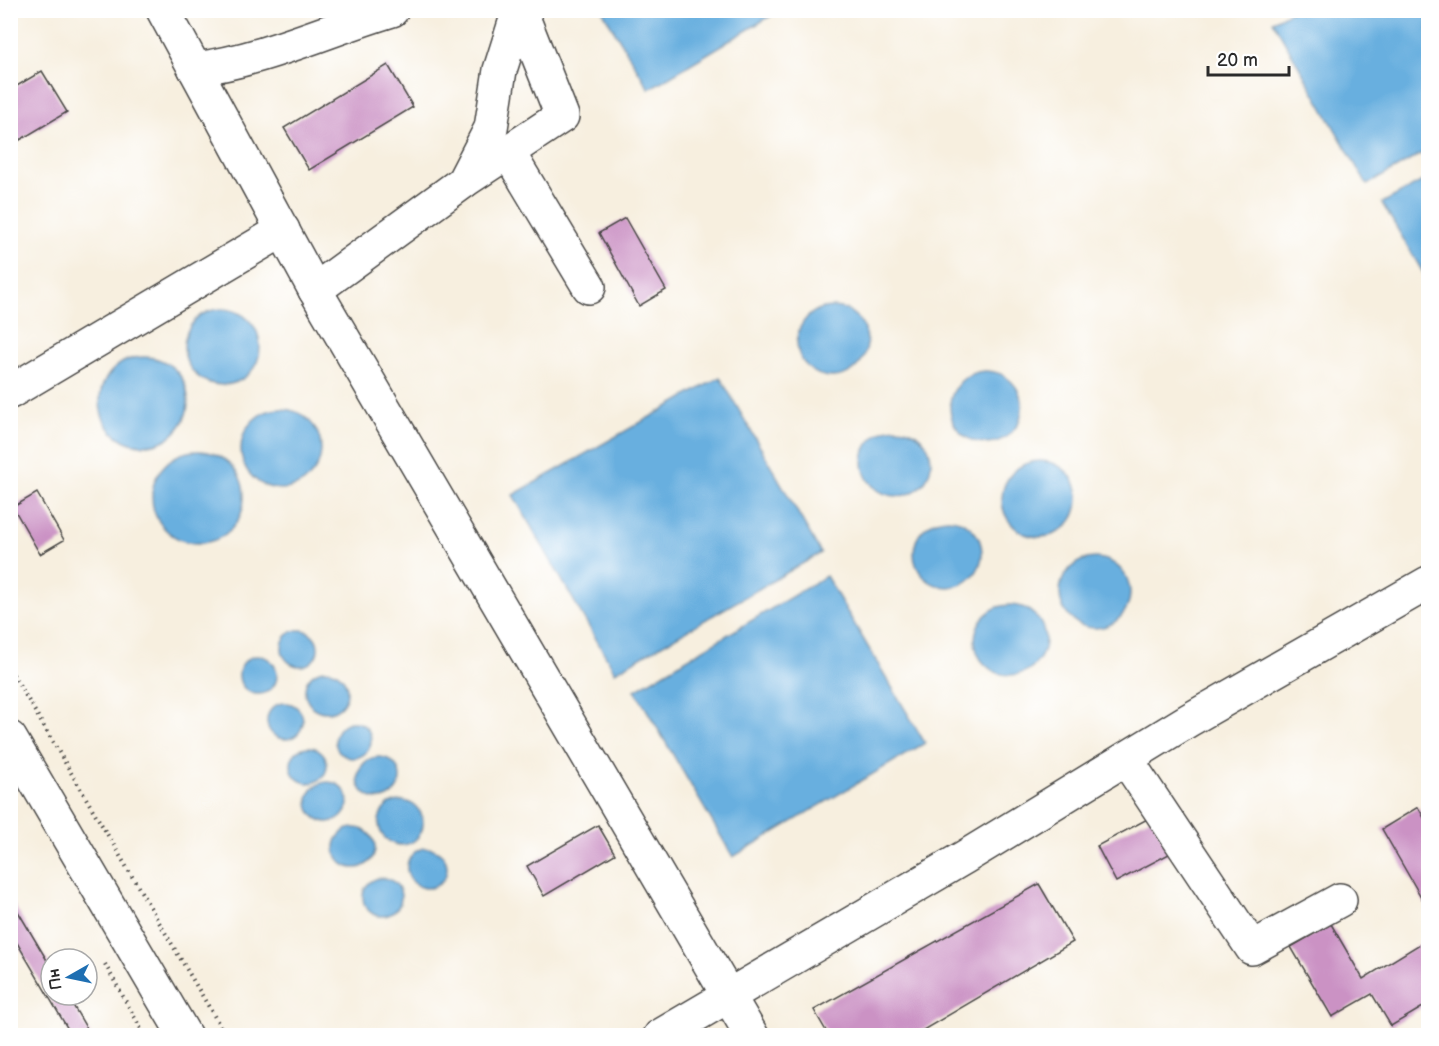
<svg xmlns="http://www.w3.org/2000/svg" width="1439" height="1046" font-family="'Balsamiq Sans',sans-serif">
  <rect width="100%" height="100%" fill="#fff"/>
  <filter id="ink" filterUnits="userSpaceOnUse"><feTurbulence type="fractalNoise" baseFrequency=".0167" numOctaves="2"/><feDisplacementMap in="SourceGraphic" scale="12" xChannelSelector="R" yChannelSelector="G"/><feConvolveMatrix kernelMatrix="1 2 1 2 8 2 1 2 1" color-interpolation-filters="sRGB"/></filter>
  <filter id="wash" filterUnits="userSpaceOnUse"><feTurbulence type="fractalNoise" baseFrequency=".008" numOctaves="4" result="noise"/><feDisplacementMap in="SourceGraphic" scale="24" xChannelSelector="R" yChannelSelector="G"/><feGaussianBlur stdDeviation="1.35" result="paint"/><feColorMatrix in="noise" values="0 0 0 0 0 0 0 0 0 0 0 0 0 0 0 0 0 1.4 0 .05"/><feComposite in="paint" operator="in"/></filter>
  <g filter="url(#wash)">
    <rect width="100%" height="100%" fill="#f7efdf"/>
    <g fill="#67afdf" stroke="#496d85" stroke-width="1.5">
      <polygon points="607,10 779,10 779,11 649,89 603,12"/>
      <polygon points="1293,10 1428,11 1428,150 1367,185 1273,21"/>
      <polygon points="1428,178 1428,281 1382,203"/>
      <circle cx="832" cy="342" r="35"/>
      <circle cx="222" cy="347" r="38"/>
      <circle cx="144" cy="401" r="44"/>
      <circle cx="986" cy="407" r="36"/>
      <polygon points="720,377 821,553 615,672 513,495"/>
      <circle cx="281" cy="449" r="40"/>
      <circle cx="897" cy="462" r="34"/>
      <circle cx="198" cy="497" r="46"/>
      <circle cx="1040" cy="499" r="38"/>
      <circle cx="948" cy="553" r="34"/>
      <circle cx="1095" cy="593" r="35"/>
      <polygon points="826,576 925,743 733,857 635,690"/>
      <circle cx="1010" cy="640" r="35"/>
      <circle cx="300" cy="648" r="18"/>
      <circle cx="258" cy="675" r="19"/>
      <circle cx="326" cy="691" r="21"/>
      <circle cx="285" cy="721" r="18"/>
      <circle cx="353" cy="740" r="18"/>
      <circle cx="309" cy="765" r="18"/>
      <circle cx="379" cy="778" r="21"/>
      <circle cx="328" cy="802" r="20"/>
      <circle cx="401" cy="823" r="22"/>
      <circle cx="355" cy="848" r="20"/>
      <circle cx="427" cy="868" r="20"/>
      <circle cx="382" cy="897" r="19"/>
    </g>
    <g id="blocks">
      <g fill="#cb92c4">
        <polygon points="388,65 413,107 309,170 284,128"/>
        <polygon points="42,71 67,112 10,146 10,90"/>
        <polygon points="625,218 666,290 639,306 599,233"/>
        <polygon points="37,493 64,540 40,554 13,507"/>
        <polygon points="1418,807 1428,825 1428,909 1382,829"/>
        <polygon points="1151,817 1171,853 1116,882 1097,846"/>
        <polygon points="598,825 615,854 544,896 527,866"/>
        <polygon points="1039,884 1073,942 913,1036 829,1036 814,1010"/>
        <polygon points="10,898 51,967 51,995 67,995 91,1036 72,1036 10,931"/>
        <polygon points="1331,924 1363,979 1428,939 1428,1004 1391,1026 1372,994 1332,1017 1291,947"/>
      </g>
    </g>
  </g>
  <g filter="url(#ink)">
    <use href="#blocks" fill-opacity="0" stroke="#4a4846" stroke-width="1.5"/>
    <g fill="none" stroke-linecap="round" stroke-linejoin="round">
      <defs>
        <g id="minor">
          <polyline points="163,10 315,290 752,1036"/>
          <path d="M195,69C264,60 326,30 392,10"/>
          <polyline points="508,152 589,287"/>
          <polyline points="464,181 562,116 520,10"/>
          <polyline points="315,290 463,182 491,128 500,70 519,10"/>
          <polyline points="10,392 283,230"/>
          <polyline points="1126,759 1252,948 1340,900"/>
          <polyline points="660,1036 965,857 1189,720 1428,583"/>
        </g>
        <polyline id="major" points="10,738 185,1036"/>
      </defs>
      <use href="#minor" stroke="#4a4846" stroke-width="36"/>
      <use href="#major" stroke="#4a4846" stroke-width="36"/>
      <g stroke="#4a4846" stroke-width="4" stroke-dasharray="1.5 4.5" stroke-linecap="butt">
        <polyline points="10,669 226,1036"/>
        <polyline points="105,964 145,1036"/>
      </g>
      <use href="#minor" stroke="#fff" stroke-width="33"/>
      <use href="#major" stroke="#fff" stroke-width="33"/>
    </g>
  </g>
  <rect width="1439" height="1046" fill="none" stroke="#fff" stroke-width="36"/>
  <g transform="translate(69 977) rotate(261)"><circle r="28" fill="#ffffff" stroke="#aaaaaa" stroke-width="1.5"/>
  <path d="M0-4.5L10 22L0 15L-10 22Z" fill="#1f6fb2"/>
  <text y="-9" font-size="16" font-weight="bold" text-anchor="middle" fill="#2b2b2b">Пн</text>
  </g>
  <path d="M1208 66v9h81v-9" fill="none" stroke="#2b2b2b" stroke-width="3"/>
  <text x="1217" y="66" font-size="18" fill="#2b2b2b" stroke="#ffffff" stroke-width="4.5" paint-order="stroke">20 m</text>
</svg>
